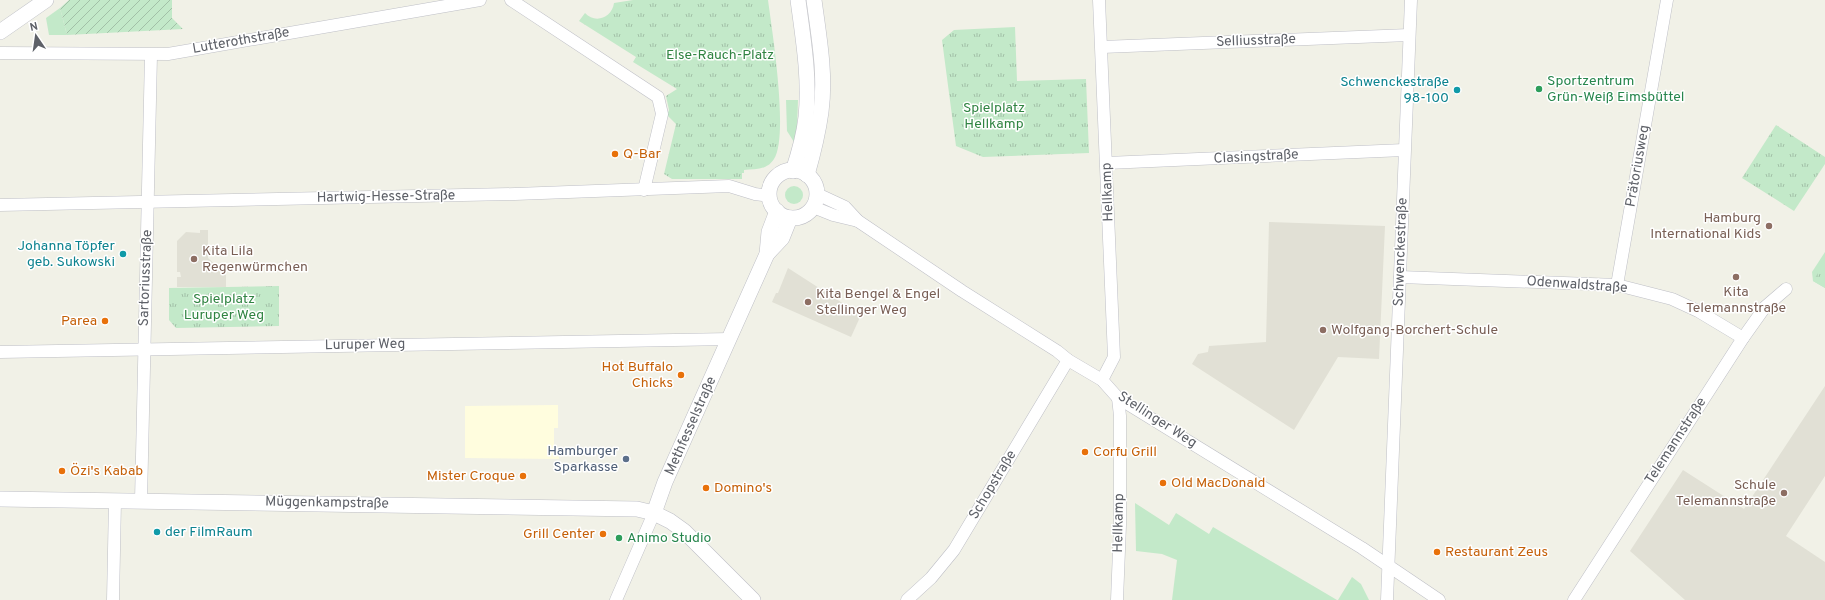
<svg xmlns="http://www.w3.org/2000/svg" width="1825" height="600" font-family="Overpass,sans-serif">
  <defs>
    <pattern id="park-tufts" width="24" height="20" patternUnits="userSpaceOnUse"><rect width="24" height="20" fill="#c3e9c9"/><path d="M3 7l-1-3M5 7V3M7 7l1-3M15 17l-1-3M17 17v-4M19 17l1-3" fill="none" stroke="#a2c0a7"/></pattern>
    <pattern id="garden-furrows" width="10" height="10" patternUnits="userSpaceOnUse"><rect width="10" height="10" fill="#c3e9c9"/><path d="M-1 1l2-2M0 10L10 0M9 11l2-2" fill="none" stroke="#a2c0a7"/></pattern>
  </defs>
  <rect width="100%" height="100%" fill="#f1f1e7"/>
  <polygon fill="#fffdde" points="558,405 558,428 554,428 554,445 559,453 559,459 465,458 465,406"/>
  <g fill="#e1e0d5">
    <polygon points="1269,222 1385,226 1379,359 1338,357 1294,430 1192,364 1198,354 1208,352 1209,346 1266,342"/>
    <polygon points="200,230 208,230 208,258 226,275 226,287 177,287 177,277 181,277 180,272 177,272 177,241 186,232 200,233"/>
    <polygon points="788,268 861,315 851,337 772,302 776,293 778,293"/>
    <polygon points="1825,386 1825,476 1786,536 1825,562 1825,600 1685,600 1630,551 1683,470 1744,509"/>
  </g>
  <g fill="#c3e9c9">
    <polygon points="60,8 67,35 49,35 46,18"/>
    <polygon points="786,100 798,100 797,127 794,142 787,131"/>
    <circle cx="794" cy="195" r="9"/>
    <polygon points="1825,252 1825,288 1813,281 1812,272"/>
    <polygon points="1135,503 1169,525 1176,513 1209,534 1213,527 1337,600 1172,600 1177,560 1162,554 1136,551"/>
    <polygon points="1352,577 1361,584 1369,600 1338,600"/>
  </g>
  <g fill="url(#park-tufts)">
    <path d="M633,0H768C772,30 789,136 774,159C767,170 756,169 744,170V173H742V179H672L664,174L676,124L667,115L669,110L666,96L677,89L633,62L636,57L579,21L585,13C595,24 612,18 614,3Z"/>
    <polygon points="1015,27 1017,81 1086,79 1089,153 983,157 956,146 942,40 954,30"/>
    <polygon points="1776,125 1825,157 1825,164 1794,211 1742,178"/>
    <polygon points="1825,262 1825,288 1813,281"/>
    <polygon points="279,286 279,326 176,328 169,320 169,288"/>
  </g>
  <polygon fill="url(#garden-furrows)" points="69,0 172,0 172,18 183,29 67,35 60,8"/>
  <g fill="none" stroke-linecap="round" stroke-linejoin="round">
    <defs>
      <g id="minor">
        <polyline points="511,0 658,97 662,114 644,190"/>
        <polyline points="1099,0 1114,357 1102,380"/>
        <polyline points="1102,47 1409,35"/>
        <polyline points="0,53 168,54 480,0"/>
        <polyline points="1107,163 1404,150"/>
        <polyline points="817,194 845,207 858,221 962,291 1057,351 1068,360 1102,380 1118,398 1362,548 1439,600"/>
        <polyline points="0,205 515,194 729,186 755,194 770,196"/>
        <polyline points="813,207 833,215 858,221"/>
        <polyline points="1400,277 1617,285 1672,299 1698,311 1743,338"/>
        <polyline points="1617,285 1667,0"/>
        <polyline points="0,352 730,339"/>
        <polyline points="141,501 151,55"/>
        <polyline points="113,600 115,501"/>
        <polyline points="616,600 654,513"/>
        <polyline points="907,600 931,578 954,550 1068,360"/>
        <polyline points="1117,600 1120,525 1120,416 1118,398"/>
        <polyline points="1387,600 1411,0"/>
        <polyline points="1574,600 1743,338 1765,307 1786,289"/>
      </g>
      <g id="tertiary">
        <polyline points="0,32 46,0"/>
        <circle cx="793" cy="194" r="24"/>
        <path d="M793,171C799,153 804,135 806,117C810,78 803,38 798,0"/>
        <path d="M807,175C813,154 818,134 821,112C826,75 819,37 814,0"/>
        <polyline points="767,254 782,238 790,218"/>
        <polyline points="0,499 637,509 654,513 670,521 684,531 753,600"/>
        <polyline points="654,513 665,482 767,254 769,232 777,211"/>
      </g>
    </defs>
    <use href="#minor" stroke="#bebfc6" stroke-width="13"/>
    <use href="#tertiary" stroke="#bebfc6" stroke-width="16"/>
    <use href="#minor" stroke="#fff" stroke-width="12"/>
    <use href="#tertiary" stroke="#fff" stroke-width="15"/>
  </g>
  <g fill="#2e9e5b" stroke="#fff" stroke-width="1.5">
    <circle cx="1539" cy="89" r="4"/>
    <circle cx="619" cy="538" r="4"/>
  </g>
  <g fill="#0f9aa8" stroke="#fff" stroke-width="1.5">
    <circle cx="1457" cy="90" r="4"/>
    <circle cx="123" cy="254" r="4"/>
    <circle cx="157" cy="532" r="4"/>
  </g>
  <g fill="#e8710a" stroke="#fff" stroke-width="1.5">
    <circle cx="615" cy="154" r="4"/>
    <circle cx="105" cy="321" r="4"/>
    <circle cx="681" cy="375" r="4"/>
    <circle cx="1085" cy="452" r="4"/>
    <circle cx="62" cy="471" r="4"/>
    <circle cx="523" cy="476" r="4"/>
    <circle cx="1163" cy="483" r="4"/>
    <circle cx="706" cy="488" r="4"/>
    <circle cx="603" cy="534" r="4"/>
    <circle cx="1437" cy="552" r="4"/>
  </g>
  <g fill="#8d6e63" stroke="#fff" stroke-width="1.5">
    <circle cx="1769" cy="226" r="4"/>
    <circle cx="194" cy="259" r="4"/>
    <circle cx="1736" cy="277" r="4"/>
    <circle cx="808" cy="302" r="4"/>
    <circle cx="1323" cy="330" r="4"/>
    <circle cx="1784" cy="493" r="4"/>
  </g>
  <circle fill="#5c6f8a" stroke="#fff" stroke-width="1.5" cx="626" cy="459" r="4"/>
  <g text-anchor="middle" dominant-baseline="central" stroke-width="3" stroke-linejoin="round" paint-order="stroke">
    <g font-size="14" fill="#5e6168" stroke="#fff">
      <text transform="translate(241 41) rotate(-10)">Lutterothstraße</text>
      <text transform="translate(1256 41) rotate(-2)">Selliusstraße</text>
      <text transform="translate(1256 157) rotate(-3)">Clasingstraße</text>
      <text transform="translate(1638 166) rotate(-80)">Prätoriusweg</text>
      <text transform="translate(1108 192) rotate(-92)">Hellkamp</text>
      <text transform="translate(386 197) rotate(-1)">Hartwig-Hesse-Straße</text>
      <text transform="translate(1401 252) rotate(-88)">Schwenckestraße</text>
      <text transform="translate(146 278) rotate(-88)">Sartoriusstraße</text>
      <text transform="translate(1577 285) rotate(4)">Odenwaldstraße</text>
      <text transform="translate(365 345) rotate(-1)">Luruper Weg</text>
      <text transform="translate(1157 420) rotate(33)">Stellinger Weg</text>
      <text transform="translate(691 426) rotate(-66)">Methfesselstraße</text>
      <text transform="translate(1676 441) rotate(-57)">Telemannstraße</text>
      <text transform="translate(993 485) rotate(-59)">Schopstraße</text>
      <text transform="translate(327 503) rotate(1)">Müggenkampstraße</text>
      <text transform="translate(1119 523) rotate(-89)">Hellkamp</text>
    </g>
    <g font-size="14" fill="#308442" stroke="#fff">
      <text x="720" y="55">Else-Rauch-Platz</text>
      <text x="994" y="108">Spielplatz<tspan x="994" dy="16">Hellkamp</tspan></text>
      <text x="224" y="299">Spielplatz<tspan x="224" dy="16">Luruper Weg</tspan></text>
    </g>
    <g font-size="14" fill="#27864d" stroke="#fff" text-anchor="start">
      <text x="1547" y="81">Sportzentrum<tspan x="1547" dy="16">Grün-Weiß Eimsbüttel</tspan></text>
      <text x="627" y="538">Animo Studio</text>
    </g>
    <g font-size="14" fill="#0d838f" stroke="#fff" text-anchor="end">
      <text x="1449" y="82">Schwenckestraße<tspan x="1449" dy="16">98-100</tspan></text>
      <text x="115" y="246">Johanna Töpfer<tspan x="115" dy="16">geb. Sukowski</tspan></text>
      <text x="165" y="532" text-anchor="start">der FilmRaum</text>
    </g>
    <g font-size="14" fill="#c56008" stroke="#fff" text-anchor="start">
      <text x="623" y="154">Q-Bar</text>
      <text x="97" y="321" text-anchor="end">Parea</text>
      <text x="673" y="367" text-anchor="end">Hot Buffalo<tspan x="673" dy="16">Chicks</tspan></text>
      <text x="1093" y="452">Corfu Grill</text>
      <text x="70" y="471">Özi's Kabab</text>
      <text x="515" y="476" text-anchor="end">Mister Croque</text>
      <text x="1171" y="483">Old MacDonald</text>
      <text x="714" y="488">Domino's</text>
      <text x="595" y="534" text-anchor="end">Grill Center</text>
      <text x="1445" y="552">Restaurant Zeus</text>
    </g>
    <g font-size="14" fill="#785e54" stroke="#fff" text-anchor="start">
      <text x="1761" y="218" text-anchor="end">Hamburg<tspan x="1761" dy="16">International Kids</tspan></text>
      <text x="202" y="251">Kita Lila<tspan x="202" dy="16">Regenwürmchen</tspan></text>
      <text x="1736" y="292" text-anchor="middle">Kita<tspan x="1736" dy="16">Telemannstraße</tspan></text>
      <text x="816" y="294">Kita Bengel &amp; Engel<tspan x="816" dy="16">Stellinger Weg</tspan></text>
      <text x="1331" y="330">Wolfgang-Borchert-Schule</text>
      <text x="1776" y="485" text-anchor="end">Schule<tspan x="1776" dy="16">Telemannstraße</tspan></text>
    </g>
    <g font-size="14" fill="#4e5e75" stroke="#fff" text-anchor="end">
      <text x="618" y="451">Hamburger<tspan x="618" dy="16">Sparkasse</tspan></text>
    </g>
  </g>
  <g transform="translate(36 36) rotate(347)" stroke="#ffffff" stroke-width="3" paint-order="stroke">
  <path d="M0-3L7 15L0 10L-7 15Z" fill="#5e6168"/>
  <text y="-6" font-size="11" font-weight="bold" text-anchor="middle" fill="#5e6168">N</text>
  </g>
</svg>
